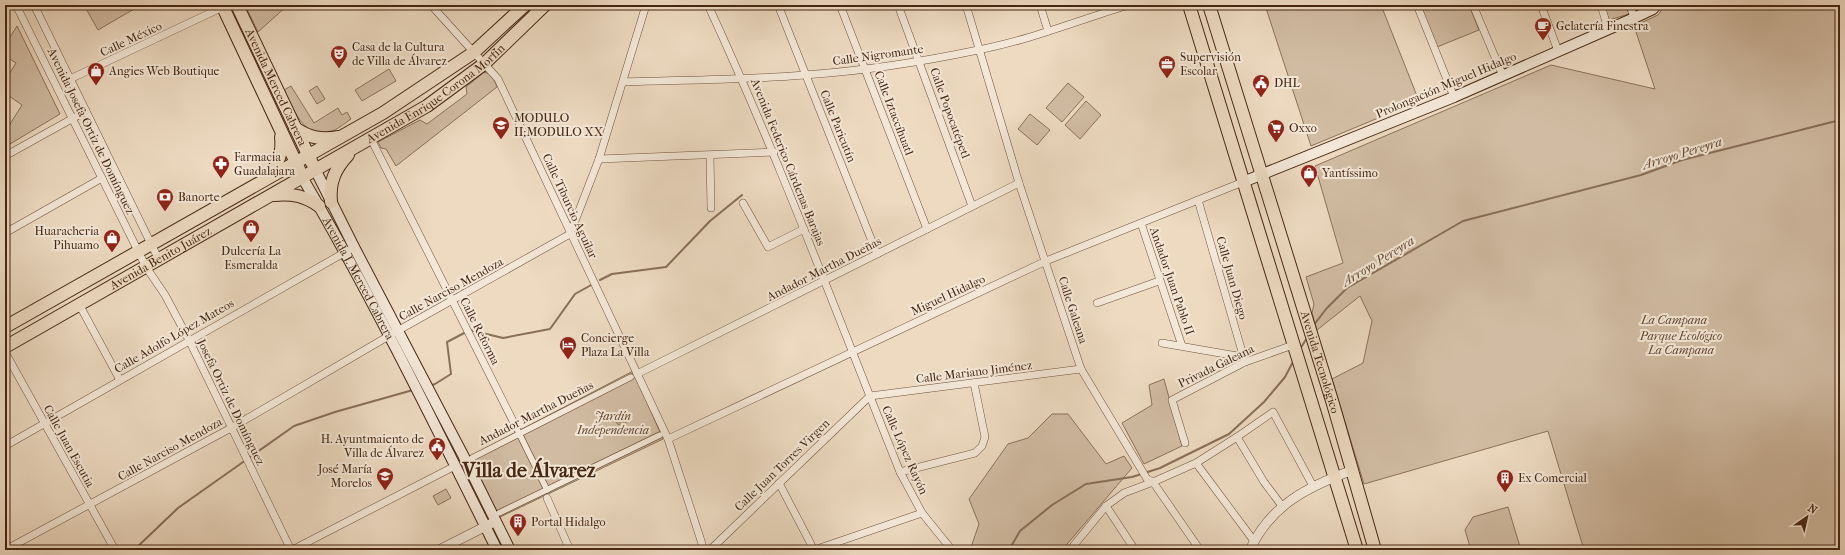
<svg xmlns="http://www.w3.org/2000/svg" width="1845" height="555" font-family="'IM FELL French Canon',serif">
  <rect width="100%" height="100%" fill="#eddac1"/>
  <filter id="stains"><feTurbulence type="fractalNoise" baseFrequency=".005" numOctaves="4"/><feColorMatrix values="0 0 0 0 .2 0 0 0 0 .09 0 0 0 0 .02 0 0 0 .5 -.17"/></filter>
  <radialGradient id="worn" r=".72"><stop offset=".6" stop-color="#630" stop-opacity="0"/><stop offset="1" stop-color="#630" stop-opacity=".3"/></radialGradient>
  <g fill="#d1bca3" stroke="#8c725a">
    <polygon points="84,5 141,5 98,30"/>
    <polygon points="245,5 288,5 258,32"/>
    <polygon points="1265,5 1381,5 1419,101 1311,146"/>
    <polygon points="1420,5 1469,5 1479,30 1437,47"/>
    <polygon points="1604,5 1626,5 1629,14 1609,20"/>
    <polygon points="1665,5 1840,5 1840,550 1584,550 1548,431 1364,484 1332,379 1363,363 1372,321 1360,296 1317,330 1312,313 1314,304 1306,277 1343,263 1315,166 1551,65 1655,89 1634,26 1658,15"/>
    <polygon points="17,26 60,114 5,147 5,132 22,105 5,93 5,81 16,63 5,56 5,45"/>
    <polygon points="389,69 396,81 362,101 355,90"/>
    <polygon points="484,72 492,75 497,87 396,166 386,149 381,148 378,142 420,120 427,124 467,94 466,87"/>
    <polygon points="1068,83 1084,97 1062,122 1046,108"/>
    <path d="M291,86L314,123L338,108L342,115L347,112L351,119C345,123 337,130 330,132C304,141 292,106 284,90Z"/>
    <polygon points="317,86 325,99 317,104 309,91"/>
    <polygon points="1086,101 1101,115 1080,139 1065,125"/>
    <polygon points="1030,114 1050,130 1037,145 1018,129"/>
    <polygon points="633,371 663,439 498,518 467,458"/>
    <polygon points="1164,379 1182,446 1144,464 1122,423 1152,405 1149,385"/>
    <polygon points="1052,414 1068,414 1106,464 1124,456 1132,468 1062,550 970,550 979,524 969,499 1008,444 1028,438"/>
    <polygon points="446,489 451,498 438,505 433,496"/>
    <polygon points="1508,507 1521,550 1471,550 1465,530 1473,517"/>
  </g>
  <circle fill="#b59d86" stroke="#896e58" cx="621" cy="419" r="6"/>
  <g fill="none" stroke-linecap="round" stroke-linejoin="round">
    <g stroke="#896e58" stroke-width="2">
      <polyline points="600,280 612,274 666,267 710,221 742,195"/>
      <polyline points="1314,325 1326,309 1347,288 1463,221 1641,175 1682,160 1840,120"/>
      <polyline points="1300,349 1307,338"/>
      <polyline points="429,386 435,384 451,374 447,342 470,330 503,338 550,329 575,294 593,284"/>
      <polyline points="134,550 178,508 294,426 335,412 413,390"/>
      <polyline points="1009,550 1020,531 1052,505 1086,484 1132,477 1160,468 1229,434 1264,402 1285,377 1294,360"/>
    </g>
    <defs>
      <g id="pedestrian">
        <polyline points="514,423 547,490"/>
        <polyline points="472,458 631,377"/>
        <polyline points="499,513 660,435"/>
      </g>
      <g id="minor">
        <polyline points="16,5 146,267 165,295 189,340 291,550"/>
        <polyline points="34,5 159,260"/>
        <polyline points="431,5 498,79 668,439 704,550"/>
        <path d="M708,5C779,158 837,315 900,472L922,513L952,550"/>
        <polyline points="778,5 877,254"/>
        <polyline points="840,5 927,229"/>
        <polyline points="898,5 972,206"/>
        <polyline points="966,5 1019,183 1081,369 1147,479 1153,482 1200,550"/>
        <polyline points="1040,5 1048,31"/>
        <polyline points="1417,5 1454,97"/>
        <polyline points="1473,5 1503,76"/>
        <polyline points="1541,5 1558,51"/>
        <polyline points="1601,5 1608,29"/>
        <polyline points="1630,5 1634,18"/>
        <polyline points="70,79 223,7"/>
        <path d="M623,82C683,80 744,80 804,75C863,71 921,62 978,50C1030,40 1079,20 1129,5"/>
        <polyline points="371,139 514,423"/>
        <polyline points="5,156 86,111"/>
        <polyline points="710,156 711,208"/>
        <polyline points="599,159 774,152"/>
        <polyline points="1198,200 1245,362"/>
        <polyline points="743,203 768,247 804,229"/>
        <polyline points="1141,223 1182,346"/>
        <polyline points="5,233 102,178"/>
        <polyline points="1097,303 1159,281"/>
        <polyline points="80,306 120,380"/>
        <polyline points="1162,343 1243,357"/>
        <polyline points="5,352 115,550"/>
        <polyline points="637,374 1019,183"/>
        <polyline points="870,396 1081,369"/>
        <polyline points="1237,437 1264,482 1282,506"/>
        <polyline points="668,439 1046,261 1243,182"/>
        <polyline points="1185,443 1172,400 1245,362 1293,345"/>
        <polyline points="5,446 349,250"/>
        <polyline points="1196,463 1254,541"/>
        <polyline points="900,472 975,453 982,446 985,437 974,383"/>
        <polyline points="779,483 814,550"/>
        <polyline points="547,498 570,550"/>
        <polyline points="1106,506 1135,550"/>
        <polyline points="5,550 231,428 399,330 570,234 599,159 646,5"/>
        <polyline points="292,550 455,466"/>
        <polyline points="710,550 870,396"/>
        <polyline points="814,550 922,513"/>
        <polyline points="1070,550 1106,506 1124,493 1153,482 1196,463 1237,437 1273,412 1313,486"/>
      </g>
      <g id="tertiary">
        <polyline points="439,550 496,521"/>
        <path d="M1250,550C1270,505 1309,486 1353,470"/>
      </g>
      <g id="secondary">
        <polyline points="315,169 354,247 463,455 510,550"/>
        <path id="s1" d="M302,177C373,298 435,425 497,550"/>
        <polyline points="1243,182 1454,97 1634,18 1653,9 1656,5"/>
      </g>
      <g id="primary">
        <polyline points="222,5 299,169"/>
        <path id="s2" d="M237,5L312,163"/>
        <polyline points="1189,5 1357,550"/>
        <path id="s3" d="M1209,5L1333,404L1375,550"/>
        <path d="M295,128C309,138 322,140 339,137"/>
        <path d="M270,176C278,163 283,152 281,137"/>
        <path d="M274,195C292,193 305,196 319,206"/>
        <path d="M331,202C329,182 335,169 348,155"/>
        <polyline points="5,327 383,113 473,53 525,5"/>
        <path id="s4" d="M5,347L427,106L484,64L545,5"/>
      </g>
    </defs>
    <use href="#pedestrian" stroke="#70543e" stroke-width="7"/>
    <use href="#minor" stroke="#70543e" stroke-width="8"/>
    <use href="#tertiary" stroke="#70543e" stroke-width="10"/>
    <use href="#secondary" stroke="#472712" stroke-width="12"/>
    <use href="#primary" stroke="#472712" stroke-width="14"/>
    <use href="#pedestrian" stroke="#f3e7d7" stroke-width="5.5"/>
    <use href="#minor" stroke="#f3e7d7" stroke-width="7"/>
    <use href="#tertiary" stroke="#f3e7d7" stroke-width="9"/>
    <use href="#secondary" stroke="#f3e7d7" stroke-width="10"/>
    <use href="#primary" stroke="#eddac1" stroke-width="12"/>
  </g>
  <defs>
    <symbol id="cafe-pin" viewBox="-11 -11 22 30"><path d="M0 17L-7.5 6A9.5 9.5 0 1 1 7.5 6Z" fill="#8f2418" stroke="#f3e7d7"/><path d="M-5.5-4.5H6V0H3Q3 3.5 0 3.5H-2.5Q-5.5 3.5-5.5 0ZM3-3.2v2h1.7v-2ZM-6 4.5H4V6H-6Z" fill="#fff"/></symbol>
    <symbol id="theatre-pin" viewBox="-11 -11 22 30"><path d="M0 17L-7.5 6A9.5 9.5 0 1 1 7.5 6Z" fill="#8f2418" stroke="#f3e7d7"/><path d="M-5-5.5Q0-4 5-5.5V0Q5 5 0 6Q-5 5-5 0ZM-3.3-2.5H-1v1.5H-3.3ZM1-2.5H3.3v1.5H1ZM-2.8 1Q0 5.5 2.8 1Z" fill="#fff"/></symbol>
    <symbol id="office-pin" viewBox="-11 -11 22 30"><path d="M0 17L-7.5 6A9.5 9.5 0 1 1 7.5 6Z" fill="#8f2418" stroke="#f3e7d7"/><path d="M-6-3h4V-5.5h4V-3h4V5H-6ZM-1-4.5V-3h2v-1.5ZM-6 0V1H6V0Z" fill="#fff"/></symbol>
    <symbol id="shop-pin" viewBox="-11 -11 22 30"><path d="M0 17L-7.5 6A9.5 9.5 0 1 1 7.5 6Z" fill="#8f2418" stroke="#f3e7d7"/><path d="M-5-2.5h2.3a2.7 3.5 0 0 1 5.4 0H5L5.5 6h-11ZM-1.5-2.5h3a1.5 2.3 0 0 0-3 0Z" fill="#fff"/></symbol>
    <symbol id="civic-pin" viewBox="-11 -11 22 30"><path d="M0 17L-7.5 6A9.5 9.5 0 1 1 7.5 6Z" fill="#8f2418" stroke="#f3e7d7"/><path d="M-.6-6.5H3V-4.5H.6V-3L4-1V1h2V6H-6V1h2V-1L-.6-3ZM-1.2 2.5V6h2.4V2.5Z" fill="#fff"/></symbol>
    <symbol id="school-pin" viewBox="-11 -11 22 30"><path d="M0 17L-7.5 6A9.5 9.5 0 1 1 7.5 6Z" fill="#8f2418" stroke="#f3e7d7"/><path d="M0-5L7-2L0 1L-7-2ZM-4 1L0 2.5L4 1V4Q0 6-4 4Z" fill="#fff"/></symbol>
    <symbol id="supermarket-pin" viewBox="-11 -11 22 30"><path d="M0 17L-7.5 6A9.5 9.5 0 1 1 7.5 6Z" fill="#8f2418" stroke="#f3e7d7"/><path d="M-6-5.5h2.5l.6 2H6L4.5 2H-2.5L-4.4-4H-6ZM-1.5 3.2a1.3 1.3 0 1 0 .1 0ZM3 3.2a1.3 1.3 0 1 0 .1 0Z" fill="#fff"/></symbol>
    <symbol id="pharmacy-pin" viewBox="-11 -11 22 30"><path d="M0 17L-7.5 6A9.5 9.5 0 1 1 7.5 6Z" fill="#8f2418" stroke="#f3e7d7"/><path d="M-2-6h4v4h4v4h-4v4h-4v-4h-4v-4h4Z" fill="#fff"/></symbol>
    <symbol id="bank-pin" viewBox="-11 -11 22 30"><path d="M0 17L-7.5 6A9.5 9.5 0 1 1 7.5 6Z" fill="#8f2418" stroke="#f3e7d7"/><path d="M-6-4H6V4H-6ZM0-2.3a2.3 2.3 0 1 0 0 4.6a2.3 2.3 0 1 0 0-4.6Z" fill="#fff"/></symbol>
    <symbol id="hotel-pin" viewBox="-11 -11 22 30"><path d="M0 17L-7.5 6A9.5 9.5 0 1 1 7.5 6Z" fill="#8f2418" stroke="#f3e7d7"/><path d="M-6-4.5h1.5V1H6V5H4.5V3h-9V5H-6ZM-4 0a1.8 1.8 0 1 1 3.6 0ZM.5 0V-2.5h3Q6-2.5 6 0Z" fill="#fff"/></symbol>
    <symbol id="building-pin" viewBox="-11 -11 22 30"><path d="M0 17L-7.5 6A9.5 9.5 0 1 1 7.5 6Z" fill="#8f2418" stroke="#f3e7d7"/><path d="M-4-6H4V6H1V3H-1V6H-4ZM-2.5-4.3h1.7v1.8h-1.7ZM.8-4.3h1.7v1.8H.8ZM-2.5-1h1.7V.8h-1.7ZM.8-1h1.7V.8H.8Z" fill="#fff"/></symbol>
  </defs>
  <g fill-rule="evenodd">
    <use href="#cafe-pin" x="1533" y="16" width="20" height="27"/>
    <use href="#theatre-pin" x="329" y="44" width="20" height="27"/>
    <use href="#office-pin" x="1157" y="54" width="20" height="27"/>
    <use href="#shop-pin" x="86" y="61" width="20" height="27"/>
    <use href="#civic-pin" x="1251" y="73" width="20" height="27"/>
    <use href="#school-pin" x="491" y="115" width="20" height="27"/>
    <use href="#supermarket-pin" x="1266" y="118" width="20" height="27"/>
    <use href="#pharmacy-pin" x="211" y="154" width="20" height="27"/>
    <use href="#shop-pin" x="1299" y="163" width="20" height="27"/>
    <use href="#bank-pin" x="155" y="187" width="20" height="27"/>
    <use href="#shop-pin" x="241" y="218" width="20" height="27"/>
    <use href="#shop-pin" x="102" y="228" width="20" height="27"/>
    <use href="#hotel-pin" x="558" y="335" width="20" height="27"/>
    <use href="#civic-pin" x="427" y="436" width="20" height="27"/>
    <use href="#school-pin" x="375" y="466" width="20" height="27"/>
    <use href="#building-pin" x="1495" y="468" width="20" height="27"/>
    <use href="#building-pin" x="508" y="512" width="20" height="27"/>
  </g>
  <g text-anchor="middle" dominant-baseline="central" stroke-width="4" stroke-linejoin="round" paint-order="stroke">
    <g font-size="12" fill="#472712" stroke="#f3e7d7" text-anchor="start">
      <text x="1556" y="26">Gelatería Finestra</text>
      <text x="352" y="47">Casa de la Cultura<tspan x="352" dy="14">de Villa de Álvarez</tspan></text>
      <text x="1180" y="57">Supervisión<tspan x="1180" dy="14">Escolar</tspan></text>
      <text x="109" y="71">Angies Web Boutique</text>
      <text x="1274" y="83">DHL</text>
      <text x="514" y="118">MODULO<tspan x="514" dy="14">II;MODULO XX</tspan></text>
      <text x="1289" y="128">Oxxo</text>
      <text x="234" y="157">Farmacia<tspan x="234" dy="14">Guadalajara</tspan></text>
      <text x="1322" y="173">Yantíssimo</text>
      <text x="178" y="197">Banorte</text>
      <text x="99" y="231" text-anchor="end">Huaracheria<tspan x="99" dy="14">Pihuamo</tspan></text>
      <text x="251" y="251" text-anchor="middle">Dulcería La<tspan x="251" dy="14">Esmeralda</tspan></text>
      <text x="581" y="338">Concierge<tspan x="581" dy="14">Plaza La Villa</tspan></text>
      <text x="424" y="439" text-anchor="end">H. Ayuntmaiento de<tspan x="424" dy="14">Villa de Álvarez</tspan></text>
      <text x="372" y="469" text-anchor="end">José María<tspan x="372" dy="14">Morelos</tspan></text>
      <text x="1518" y="478">Ex Comercial</text>
      <text x="531" y="522">Portal Hidalgo</text>
    </g>
    <g font-size="12" fill="#472712" stroke="#f3e7d7">
      <text transform="translate(131 39) rotate(-25)">Calle México</text>
      <text transform="translate(878 55) rotate(-8)">Calle Nigromante</text>
      <text transform="translate(1446 85) rotate(-23)">Prolongación Miguel Hidalgo</text>
      <text stroke="none"><textPath href="#s2" startOffset="91">Avenida Merced Cabrera</textPath></text>
      <text stroke="none"><textPath href="#s4" startOffset="500">Avenida Enrique Corona Morfín</textPath></text>
      <text transform="translate(894 113) rotate(69)">Calle Iztaccíhuatl</text>
      <text transform="translate(950 113) rotate(70)">Calle Popocatépetl</text>
      <text transform="translate(838 126) rotate(68)">Calle Paricutín</text>
      <text transform="translate(91 131) rotate(64)">Avenida Josefa Ortiz de Domínguez</text>
      <text transform="translate(788 162) rotate(68)">Avenida Federico Cárdenas Barajas</text>
      <text transform="translate(570 206) rotate(65)">Calle Tiburcio Aguilar</text>
      <text stroke="none"><textPath href="#s4" startOffset="179">Avenida Benito Juárez</textPath></text>
      <text transform="translate(824 269) rotate(-27)">Andador Martha Dueñas</text>
      <text stroke="none"><textPath href="#s1" startOffset="116">Avenida J. Merced Cabrera</textPath></text>
      <text transform="translate(1232 278) rotate(74)">Calle Juan Diego</text>
      <text transform="translate(1172 281) rotate(71)">Andador Juan Pablo II</text>
      <text transform="translate(451 289) rotate(-29)">Calle Narciso Mendoza</text>
      <text transform="translate(948 295) rotate(-25)">Miguel Hidalgo</text>
      <text transform="translate(1073 310) rotate(72)">Calle Galeana</text>
      <text transform="translate(480 331) rotate(63)">Calle Reforma</text>
      <text transform="translate(174 336) rotate(-30)">Calle Adolfo López Mateos</text>
      <text stroke="none"><textPath href="#s3" startOffset="374">Avenida Tecnológico</textPath></text>
      <text transform="translate(1216 366) rotate(-26)">Privada Galeana</text>
      <text transform="translate(974 372) rotate(-7)">Calle Mariano Jiménez</text>
      <text transform="translate(231 402) rotate(64)">Josefa Ortiz de Domínguez</text>
      <text transform="translate(536 413) rotate(-27)">Andador Martha Dueñas</text>
      <text transform="translate(69 446) rotate(61)">Calle Juan Escutia</text>
      <text transform="translate(170 449) rotate(-29)">Calle Narciso Mendoza</text>
      <text transform="translate(905 450) rotate(66)">Calle López Rayón</text>
      <text transform="translate(782 465) rotate(-44)">Calle Juan Torres Virgen</text>
    </g>
    <g font-size="12" font-style="italic" fill="#63452f" stroke="#f3e7d7">
      <text x="1674" y="320">La Campana</text>
      <text x="1681" y="336">Parque Ecológico<tspan x="1681" dy="14">La Campana</tspan></text>
      <text x="613" y="416">Jardín<tspan x="613" dy="14">Independencia</tspan></text>
    </g>
    <g font-size="13" font-style="italic" fill="#684a35" stroke="#f3e7d7">
      <text transform="translate(1682 153) rotate(-17)">Arroyo Pereyra</text>
      <text transform="translate(1378 261) rotate(-32)">Arroyo Pereyra</text>
    </g>
    <g font-size="20" font-weight="bold" fill="#472712" stroke="#f3e7d7">
      <text x="529" y="470">Villa de Álvarez</text>
    </g>
  </g>
  <rect width="1845" height="555" fill="none" stroke="#eddac1" stroke-width="20"/>
  <rect x="6" y="6" width="1833" height="543" fill="none" stroke="#472712" stroke-width="2"/>
  <rect x="10" y="10" width="1825" height="535" fill="none" stroke="#472712"/>
  <g transform="translate(1807 517) rotate(34)" stroke="#f3e7d7" stroke-width="3" paint-order="stroke">
  <path d="M0-3L7 15L0 10L-7 15Z" fill="#472712"/>
  <text y="-6" font-size="11" font-weight="bold" text-anchor="middle" fill="#472712">N</text>
  </g>
  <rect width="100%" height="100%" filter="url(#stains)"/>
  <rect width="100%" height="100%" fill="url(#worn)"/>
</svg>
